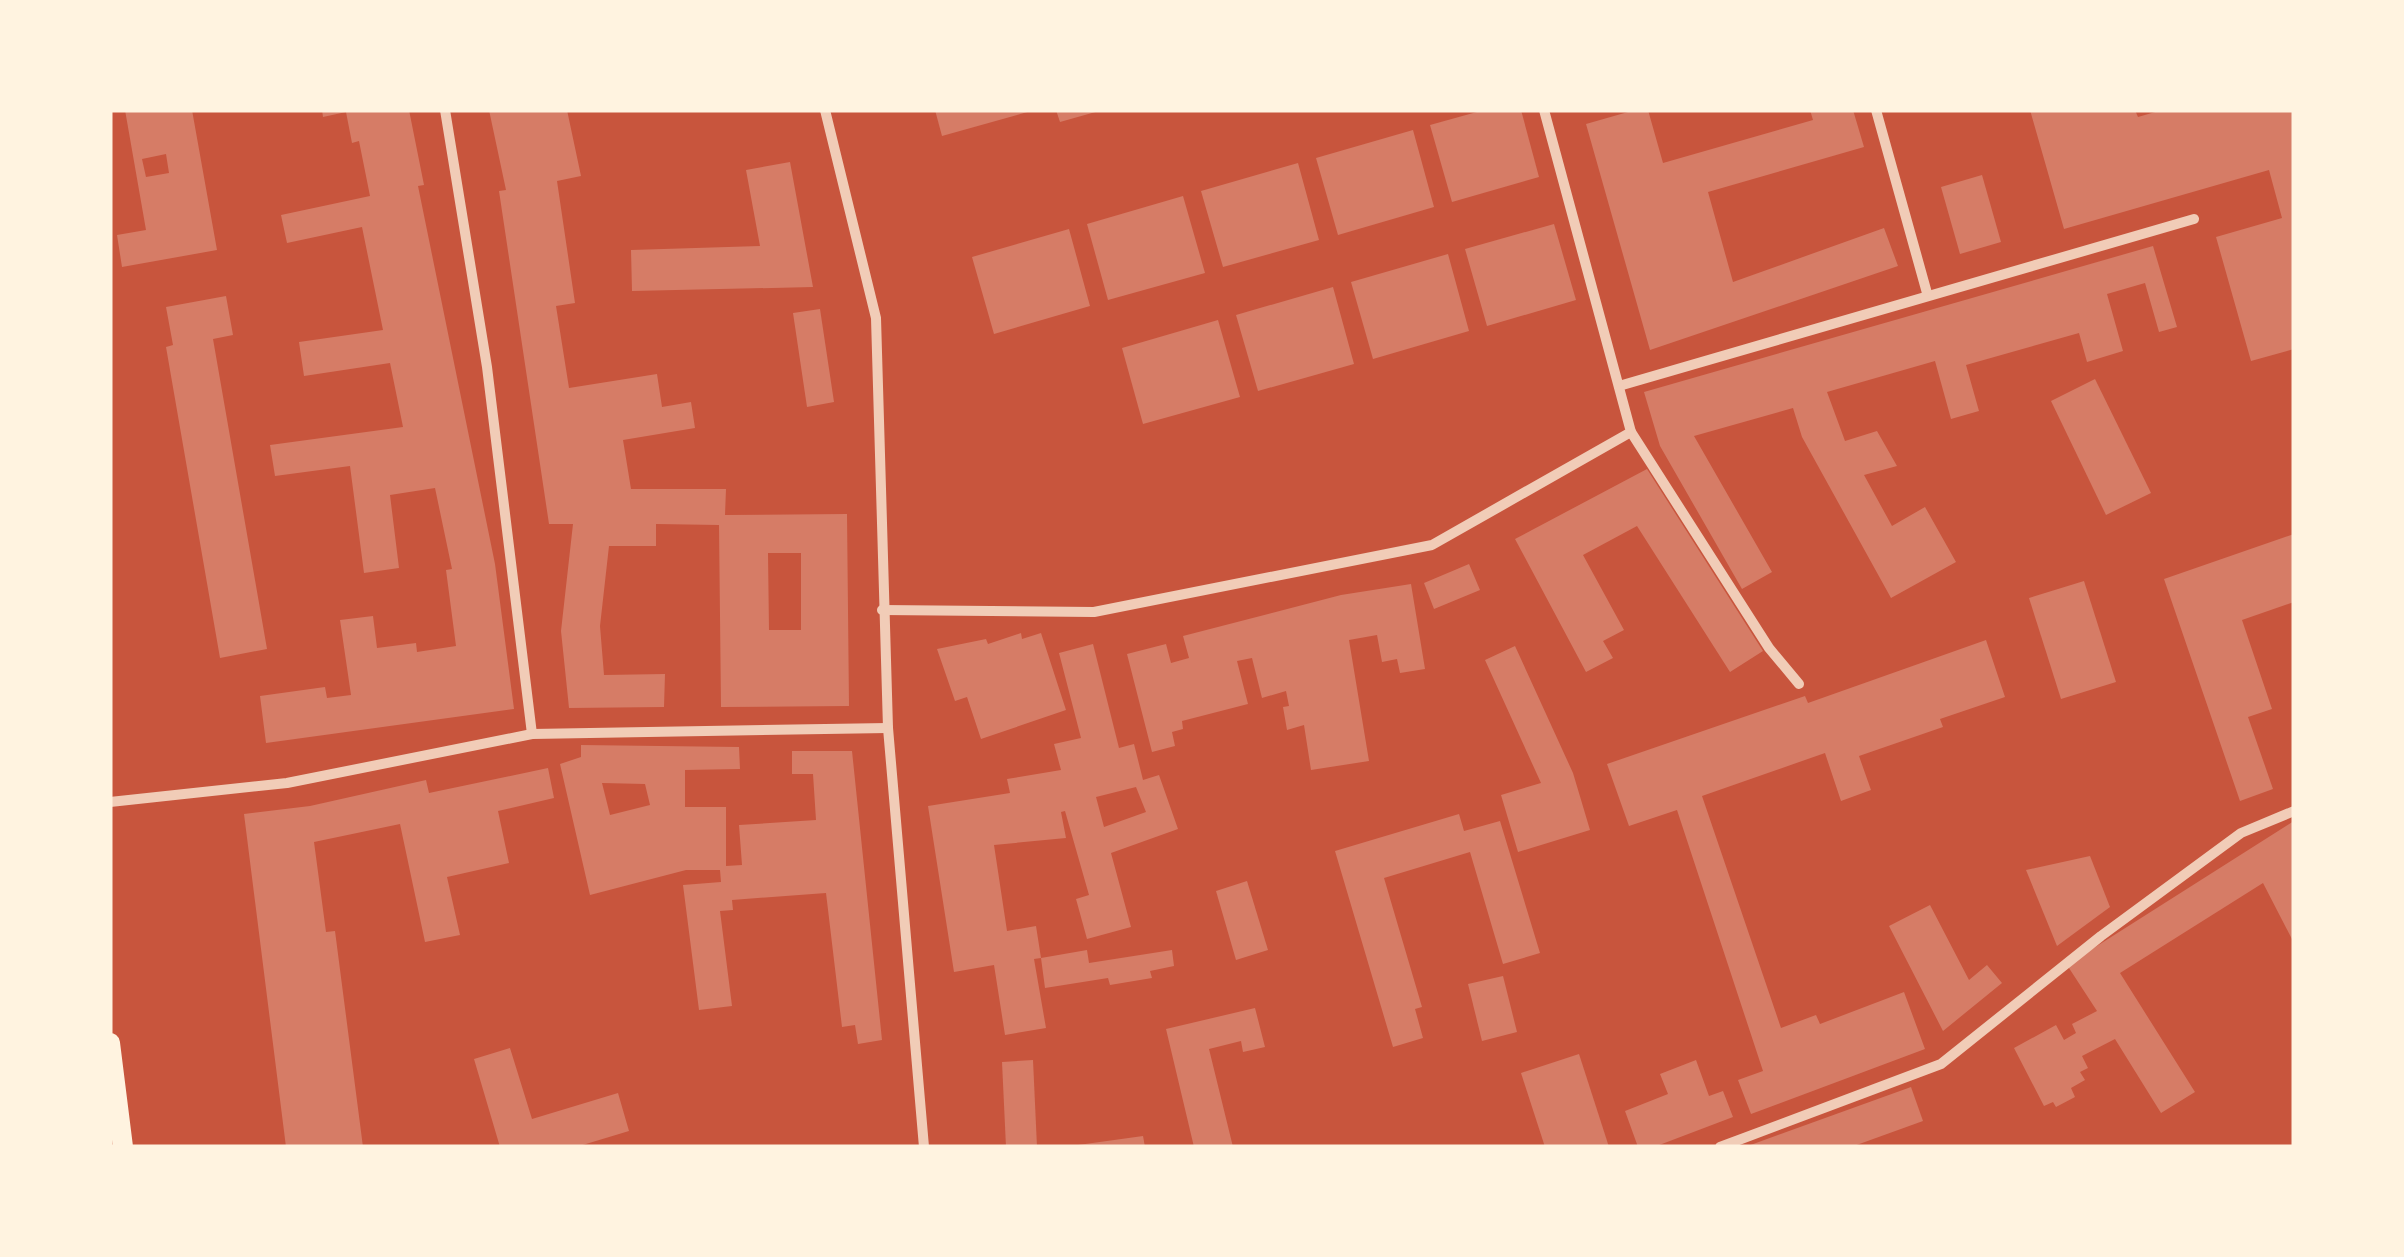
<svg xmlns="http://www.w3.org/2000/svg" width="2404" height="1257" font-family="'Zilla Slab',serif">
  <rect width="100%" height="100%" fill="#c8553d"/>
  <g fill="#d67c66" fill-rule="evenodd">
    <path d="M125,110H192L217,250L122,267L117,235L146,230ZM166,154L169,173L146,177L142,159Z"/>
    <polygon points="322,110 409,110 424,185 418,186 495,564 514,709 266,743 260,696 325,687 327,698 351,695 340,620 373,616 377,648 416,643 417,652 456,646 446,570 452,569 435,488 390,495 399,568 364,573 350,466 275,476 270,445 403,427 390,363 304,376 299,342 383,330 362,227 287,243 281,215 370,196 359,141 352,143 346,112 323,117"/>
    <path d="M489,110H567L581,176L557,181L575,303L556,306L569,388L657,374L662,407L691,402L695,428L623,440L631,489H726L725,515L847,514L849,706L721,707L719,525L656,524V546H609L600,626L604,675L665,674L664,707L569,708L561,631L573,524H549L499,191L506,190ZM768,553H801V630H769Z"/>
    <polygon points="935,110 1031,110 1031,111 942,136"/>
    <polygon points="1056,110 1099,110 1099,111 1060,122"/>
    <polygon points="1484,110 1521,110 1539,177 1452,202 1430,125"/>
    <polygon points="1635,110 1648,110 1663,163 1813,120 1810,110 1853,110 1864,147 1708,192 1733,282 1884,228 1898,266 1650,350 1586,124"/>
    <polygon points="2030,110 2135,110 2138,117 2162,110 2294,110 2294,349 2251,361 2216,237 2282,218 2269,170 2064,229"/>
    <polygon points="1413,130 1434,207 1338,235 1316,158"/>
    <polygon points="790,162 813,287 632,291 631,250 760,246 746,170"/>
    <polygon points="1298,163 1319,240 1223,267 1201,191"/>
    <polygon points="1982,175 2001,242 1960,254 1941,187"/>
    <polygon points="1183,196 1205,273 1108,300 1087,224"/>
    <polygon points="1554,224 1576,300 1487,326 1465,249"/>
    <polygon points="1069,229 1090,306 994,334 972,257"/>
    <polygon points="2153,246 2177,327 2159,332 2145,283 2107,294 2123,351 2087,362 2079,333 1966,365 1979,411 1951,419 1935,361 1827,392 1845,441 1877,431 1897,466 1864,475 1892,526 1925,507 1956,562 1891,598 1802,437 1793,408 1694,436 1772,572 1742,589 1660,446 1644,392"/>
    <polygon points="1448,254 1469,331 1373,359 1351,282"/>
    <polygon points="1333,287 1354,364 1258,391 1236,315"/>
    <polygon points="226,296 233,335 213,339 267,649 220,658 166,347 173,345 166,307"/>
    <polygon points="820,309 834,402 807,407 793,313"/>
    <polygon points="1218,320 1240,397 1143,424 1122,348"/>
    <polygon points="2095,379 2151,493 2106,515 2051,401"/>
    <polygon points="1647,469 1763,651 1730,672 1637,526 1583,555 1624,630 1603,641 1613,658 1586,672 1515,539"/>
    <polygon points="2294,534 2294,602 2242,620 2272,709 2248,717 2273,789 2240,801 2164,579"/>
    <polygon points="1469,564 1480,590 1434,609 1424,583"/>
    <polygon points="2084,581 2116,682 2061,699 2029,598"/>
    <polygon points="1411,584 1425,669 1400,673 1397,659 1382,662 1377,635 1349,640 1369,761 1311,770 1304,725 1287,730 1283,707 1289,706 1286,691 1262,698 1252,658 1237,661 1248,704 1182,721 1183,729 1172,732 1175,746 1152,752 1127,654 1166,644 1171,663 1189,658 1183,636 1341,595"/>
    <polygon points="1021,633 1022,639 1041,633 1066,710 981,739 967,697 955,701 937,649 986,639 988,644"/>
    <polygon points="1986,640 2005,697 1940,719 1943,727 1859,756 1871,790 1841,801 1825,753 1702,796 1781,1028 1816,1015 1820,1024 1904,992 1925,1049 1751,1114 1738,1080 1763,1071 1677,810 1629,826 1607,764 1805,696 1808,703"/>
    <path d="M1093,644L1119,748L1134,744L1143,780L1159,775L1178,829L1111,853L1131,927L1087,939L1076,899L1089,895L1065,811L1061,812L1066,838L994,845L1007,931L1036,926L1041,958L1087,950L1089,963L1172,950L1174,966L1150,971L1152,978L1110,985L1108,978L1045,988L1041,958L1034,959L1046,1028L1005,1035L994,965L954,972L928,806L1010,793L1007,779L1061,770L1054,744L1081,738L1059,653ZM1136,787L1146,812L1104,827L1096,797Z"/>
    <polygon points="1515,646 1573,773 1590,830 1518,852 1501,795 1541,783 1485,660"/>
    <path d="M581,745L739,747L740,769L685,770V807H726V866L742,865L739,825L816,820L813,774H792V751H852L882,1040L858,1044L855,1025L842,1027L826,893L732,900L733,910L720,911L732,1006L699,1010L683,885L721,882L720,870H686L590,895L560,764L581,757ZM602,783L645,784L650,805L610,815Z"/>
    <polygon points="548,768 554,798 498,811 509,863 447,877 460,935 425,942 400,824 314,842 326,932 335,931 363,1147 286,1147 244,814 310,806 426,780 429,793"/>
    <polygon points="1459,814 1464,831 1500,821 1540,953 1503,964 1470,852 1384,878 1422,1007 1415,1009 1423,1038 1393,1047 1335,851"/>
    <polygon points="2294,821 2294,943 2263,883 2120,973 2195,1092 2161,1113 2115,1039 2082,1056 2088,1068 2080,1072 2085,1080 2071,1088 2075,1097 2056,1107 2053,1102 2044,1106 2014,1048 2056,1025 2064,1040 2076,1033 2072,1024 2097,1011 2067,965"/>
    <polygon points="2090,856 2110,907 2057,946 2026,870"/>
    <polygon points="1247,881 1268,950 1236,960 1216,891"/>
    <polygon points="1930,905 1969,980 1987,965 2002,983 1943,1031 1889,926"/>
    <polygon points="1503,976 1517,1032 1482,1041 1468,984"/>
    <polygon points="1255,1008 1265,1047 1243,1052 1241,1041 1209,1049 1233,1147 1194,1147 1166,1029"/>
    <polygon points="510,1048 532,1119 618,1093 629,1131 576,1147 500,1147 474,1059"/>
    <polygon points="1579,1054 1609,1147 1545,1147 1521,1073"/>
    <polygon points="1033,1060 1037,1147 1006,1147 1002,1062"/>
    <polygon points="1696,1060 1709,1096 1723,1091 1733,1117 1654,1147 1638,1147 1625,1111 1668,1094 1660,1074"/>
    <polygon points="1911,1087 1923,1121 1851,1147 1745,1147"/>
    <polygon points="1143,1136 1145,1147 1078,1147 1078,1145"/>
  </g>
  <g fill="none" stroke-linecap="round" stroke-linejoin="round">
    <g stroke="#f1ccb7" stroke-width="10">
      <polyline points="445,110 487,367 532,734"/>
      <polyline points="825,110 876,318 888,728 924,1147"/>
      <polyline points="1876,110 1927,293"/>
      <polyline points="1619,386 2194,219"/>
      <polyline points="1631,432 1769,648 1799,684"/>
      <polyline points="882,610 1094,612 1432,545 1631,432 1544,110"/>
      <polyline points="110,802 287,783 532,734 888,728"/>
      <polyline points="1720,1147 1941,1064 2101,936 2241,833 2294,811"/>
    </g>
    <polyline stroke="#fff3e0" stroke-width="20" points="110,1043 123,1147"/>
  </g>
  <rect width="2404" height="1257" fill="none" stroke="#fff3e0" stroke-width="225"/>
</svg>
